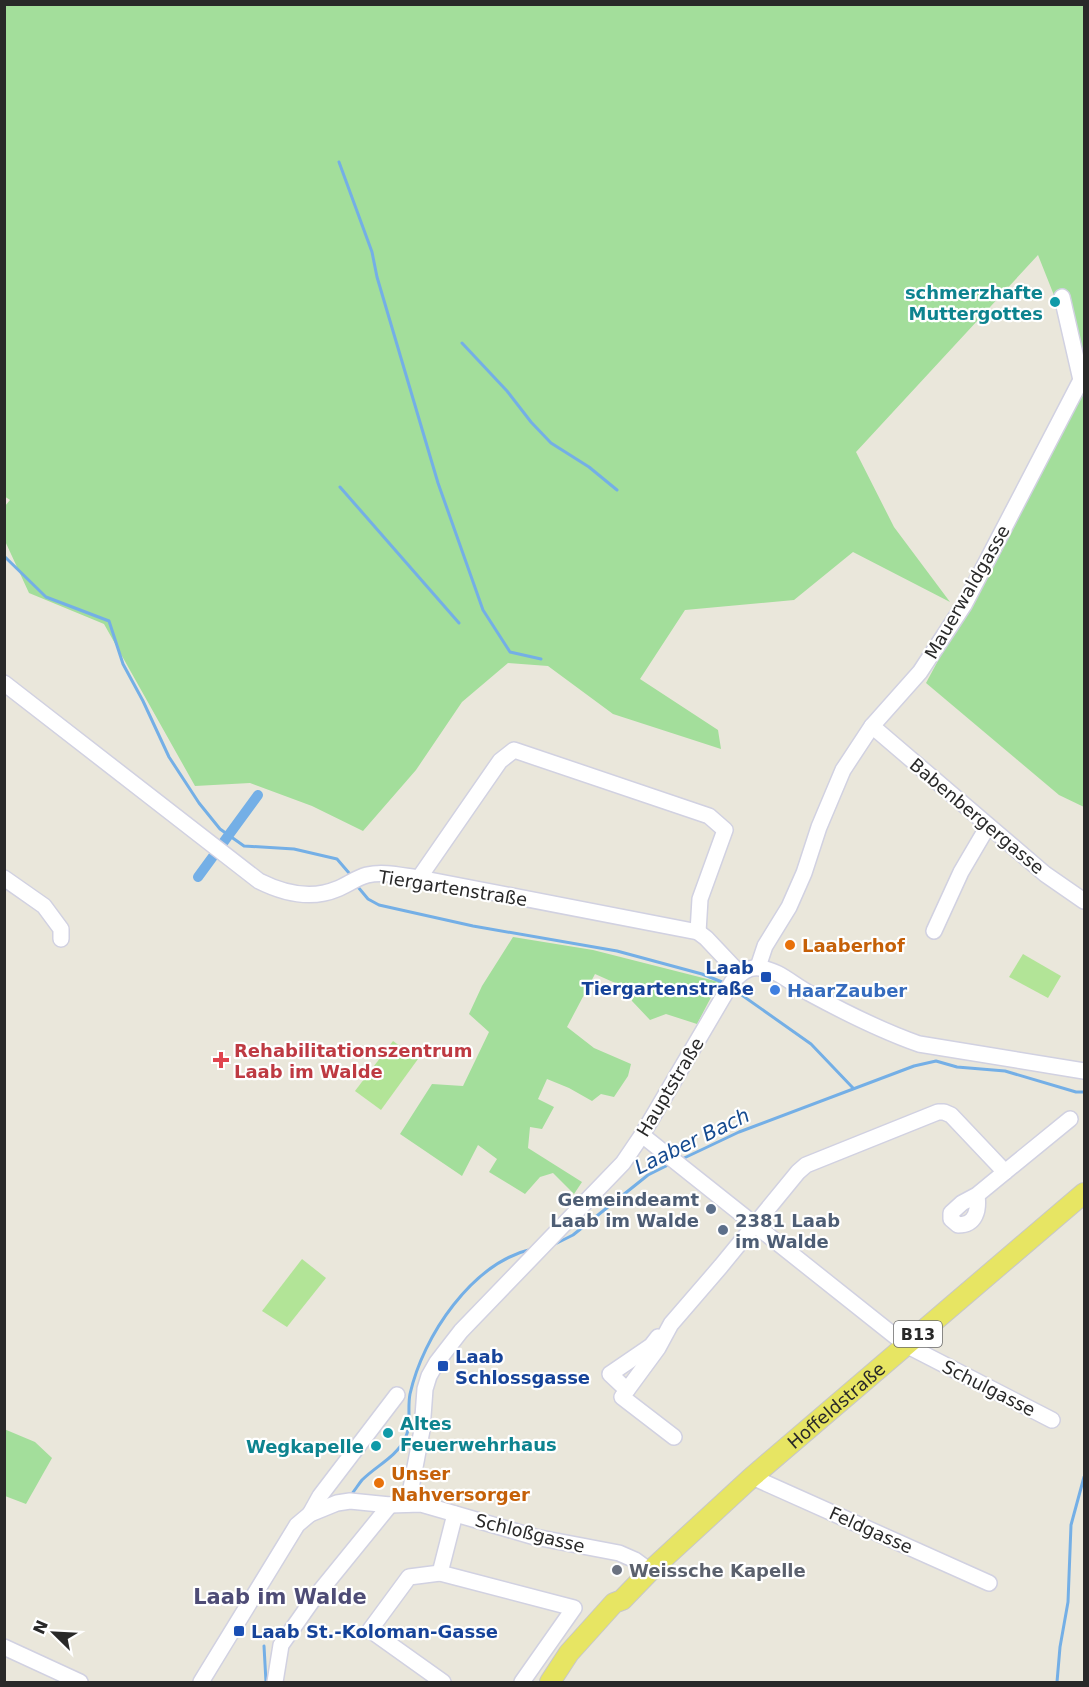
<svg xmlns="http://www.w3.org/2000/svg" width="1089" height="1687" font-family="'DejaVu Sans',sans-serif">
  <rect width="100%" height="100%" fill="#eae7db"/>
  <g fill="#a3de9b">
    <polygon points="4,5 1084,5 1084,371 1038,255 856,452 894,527 950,602 853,552 794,600 685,610 640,679 718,730 721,749 613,714 548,666 508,663 462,702 416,770 363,831 312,806 250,783 195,786 104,624 29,593 5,541 5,506 10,500 4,496"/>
    <polygon points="1084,389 1084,807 1059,795 926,683"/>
    <polygon points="513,937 593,950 719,982 697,1024 666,1014 650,1020 632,1001 631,990 595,974 567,1027 594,1048 631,1064 628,1076 614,1097 601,1094 592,1101 569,1088 547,1079 538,1099 554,1107 542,1129 530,1127 528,1148 582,1182 574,1194 553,1173 540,1177 525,1194 489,1172 497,1159 478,1145 462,1176 400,1134 432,1084 463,1086 489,1032 469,1014 482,986"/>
    <polygon points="4,1429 35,1442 52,1458 26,1504 5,1496"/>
  </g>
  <g fill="#b2e497">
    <polygon points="1023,954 1061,976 1048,998 1009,977"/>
    <polygon points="393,1041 418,1059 381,1110 355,1091"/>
    <polygon points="302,1259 326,1278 287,1327 262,1311"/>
  </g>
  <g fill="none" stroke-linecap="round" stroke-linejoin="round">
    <g stroke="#74afe6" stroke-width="3">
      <polyline points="339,162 372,252 377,277 438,483 483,610 510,652 541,659"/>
      <polyline points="462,343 507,391 531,422 551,443 589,467 617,490"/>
      <polyline points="340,487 459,623"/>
      <polyline points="4,556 46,597 109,621 123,664 143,701 169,757 199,803 220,829 244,846 294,849 337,859 349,873"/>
      <polyline points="358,887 368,899 379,905 473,926 617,951 702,974 722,982"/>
      <polyline points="736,991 811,1044 853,1088"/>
      <polyline points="682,1159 739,1132 914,1066 936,1061 957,1067 1005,1071 1076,1092 1084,1092"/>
      <polyline points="553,1245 573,1235 648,1175 670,1164"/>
      <path d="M351,1495C355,1490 358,1485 362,1480C376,1466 396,1457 405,1439C412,1425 407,1409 410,1394C423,1336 472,1263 532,1249"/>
      <polyline points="264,1646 266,1682"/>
      <polyline points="1057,1682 1060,1647 1068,1602 1071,1525 1084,1477"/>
    </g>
    <polyline stroke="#74afe6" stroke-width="10" points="198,877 258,795"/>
    <defs>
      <g id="minor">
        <path d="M4,683L259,881C283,893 311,900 337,889C347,885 356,878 367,875C384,871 402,876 419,878L698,932L706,938L740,974"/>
        <polyline points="872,726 1045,874 1084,901"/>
        <polyline points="4,878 44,906 61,929 61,939"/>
        <polyline points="419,878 500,761 514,750 709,816 725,830 700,899 698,932"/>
        <polyline points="934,931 961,872 988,826"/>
        <polyline points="758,967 765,946 789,907 804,873 819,827 843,770 872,726 920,672 964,605 1081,380 1062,297"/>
        <polyline points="642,1135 906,1345 1052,1420"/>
        <polyline points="1005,1172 1070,1119"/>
        <polyline points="627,1390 610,1374 651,1346 658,1337"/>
        <path d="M674,1437L622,1397L658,1348L671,1324L721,1266L798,1172L806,1165L938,1112H944L951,1115L1005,1172L977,1195L962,1203L951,1213V1219L958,1225C976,1225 979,1210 977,1195"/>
        <polyline points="752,1477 989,1583"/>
        <path d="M408,1504L422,1430L425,1389L429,1376L437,1362L461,1331L623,1163L642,1135L732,982C740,974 748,966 760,968C779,970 793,985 809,993C844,1012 882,1031 919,1044L1084,1071"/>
        <polyline points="310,1514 320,1496 397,1395"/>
        <polyline points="440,1573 455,1514"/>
        <polyline points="4,1647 80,1682"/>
        <polyline points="201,1682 297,1525 310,1514 337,1503 350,1501 390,1505 421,1504 535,1537 619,1553 635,1560 650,1571"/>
        <polyline points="275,1682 281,1645 312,1601 390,1505"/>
        <polyline points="443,1682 370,1630 409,1577 440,1573 574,1608 522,1682"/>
      </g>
      <g id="major">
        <path id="s1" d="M550,1682L569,1653L614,1603L622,1600L650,1571L752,1477L1084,1193"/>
      </g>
    </defs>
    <use href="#minor" stroke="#d1d1e1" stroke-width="18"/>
    <use href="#major" stroke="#c7c7c7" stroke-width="22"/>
    <use href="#minor" stroke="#fff" stroke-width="15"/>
    <use href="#major" stroke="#e7e563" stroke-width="20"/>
  </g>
  <g fill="#0f9aa8" stroke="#fff" stroke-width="2">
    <circle cx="1055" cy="302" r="6"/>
    <circle cx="388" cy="1433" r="6"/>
    <circle cx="376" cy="1446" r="6"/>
  </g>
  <g fill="#e8710a" stroke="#fff" stroke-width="2">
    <circle cx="790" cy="945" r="6"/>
    <circle cx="379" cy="1483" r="6"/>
  </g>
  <g fill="#1a4fb4" stroke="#fff" stroke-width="2">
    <rect x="760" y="971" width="12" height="12" rx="3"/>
    <rect x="437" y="1360" width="12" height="12" rx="3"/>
    <rect x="233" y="1625" width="12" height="12" rx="3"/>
  </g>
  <circle fill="#3f7fe0" stroke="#fff" stroke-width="2" cx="775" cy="990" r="6"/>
  <path fill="#e0444e" stroke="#fff" stroke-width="2" d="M218 1051h6v6h6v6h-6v6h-6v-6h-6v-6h6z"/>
  <g fill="#5c6f8a" stroke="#fff" stroke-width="2">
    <circle cx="711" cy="1209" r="6"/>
    <circle cx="723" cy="1230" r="6"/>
  </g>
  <circle fill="#6b7280" stroke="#fff" stroke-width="2" cx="617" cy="1570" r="6"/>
  <g text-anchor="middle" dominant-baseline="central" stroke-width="4.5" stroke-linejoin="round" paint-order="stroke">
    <rect fill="#fff" stroke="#696969" stroke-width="1.5" x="894" y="1321" width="48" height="26" rx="4.5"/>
    <g font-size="16" font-weight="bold" fill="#292929">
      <text x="918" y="1334">B13</text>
    </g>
    <g font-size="18" font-weight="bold" fill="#0d838f" stroke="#fff" text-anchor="end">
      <text x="1043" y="292">schmerzhafte<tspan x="1043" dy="21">Muttergottes</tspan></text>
      <text x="400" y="1423" text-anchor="start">Altes<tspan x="400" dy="21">Feuerwehrhaus</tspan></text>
      <text x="364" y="1446">Wegkapelle</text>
    </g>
    <g font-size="18" fill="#292929" stroke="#fff">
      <text transform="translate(967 592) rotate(-60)">Mauerwaldgasse</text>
      <text transform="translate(977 816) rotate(40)">Babenbergergasse</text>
      <text transform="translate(453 888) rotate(9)">Tiergartenstraße</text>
      <text transform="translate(670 1087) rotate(-59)">Hauptstraße</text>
      <text transform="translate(989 1388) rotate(27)">Schulgasse</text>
      <text stroke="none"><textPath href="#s1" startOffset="400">Hoffeldstraße</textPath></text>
      <text transform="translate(871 1530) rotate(24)">Feldgasse</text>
      <text transform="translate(530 1533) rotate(14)">Schloßgasse</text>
    </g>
    <g font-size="18" font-weight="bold" fill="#c56008" stroke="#fff" text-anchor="start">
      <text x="802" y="945">Laaberhof</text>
      <text x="391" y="1473">Unser<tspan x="391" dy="21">Nahversorger</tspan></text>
    </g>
    <g font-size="18" font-weight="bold" fill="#164399" stroke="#fff" text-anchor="start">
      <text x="754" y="967" text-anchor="end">Laab<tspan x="754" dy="21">Tiergartenstraße</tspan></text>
      <text x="455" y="1356">Laab<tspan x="455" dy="21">Schlossgasse</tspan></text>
      <text x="251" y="1631">Laab St.-Koloman-Gasse</text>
    </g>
    <g font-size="18" font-weight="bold" fill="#366cbe" stroke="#fff" text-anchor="start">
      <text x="787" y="990">HaarZauber</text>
    </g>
    <g font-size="18" font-weight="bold" fill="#be3a42" stroke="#fff" text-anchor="start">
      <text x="234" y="1050">Rehabilitationszentrum<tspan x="234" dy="21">Laab im Walde</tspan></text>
    </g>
    <g font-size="18" font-weight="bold" fill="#4e5e75" stroke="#fff" text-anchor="end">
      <text x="699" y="1199">Gemeindeamt<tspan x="699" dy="21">Laab im Walde</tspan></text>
      <text x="735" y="1220" text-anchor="start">2381 Laab<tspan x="735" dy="21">im Walde</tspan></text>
    </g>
    <g font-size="18" font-weight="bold" fill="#5b616d" stroke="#fff" text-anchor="start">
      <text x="629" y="1570">Weissche Kapelle</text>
    </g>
    <g font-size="20" font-style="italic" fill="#164b90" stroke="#fff">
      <text transform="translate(692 1141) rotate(-26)">Laaber Bach</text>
    </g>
    <g font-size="21" font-weight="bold" fill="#4e4c76" stroke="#fff">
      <text x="280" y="1597">Laab im Walde</text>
    </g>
  </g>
  <rect width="1089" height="1687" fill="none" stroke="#292929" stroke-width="12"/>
  <g transform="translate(54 1633) rotate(294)" stroke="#ffffff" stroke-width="4.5" paint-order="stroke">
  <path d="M0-4.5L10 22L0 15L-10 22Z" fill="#292929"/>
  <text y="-9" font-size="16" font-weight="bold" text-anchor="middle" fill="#292929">N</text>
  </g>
</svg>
